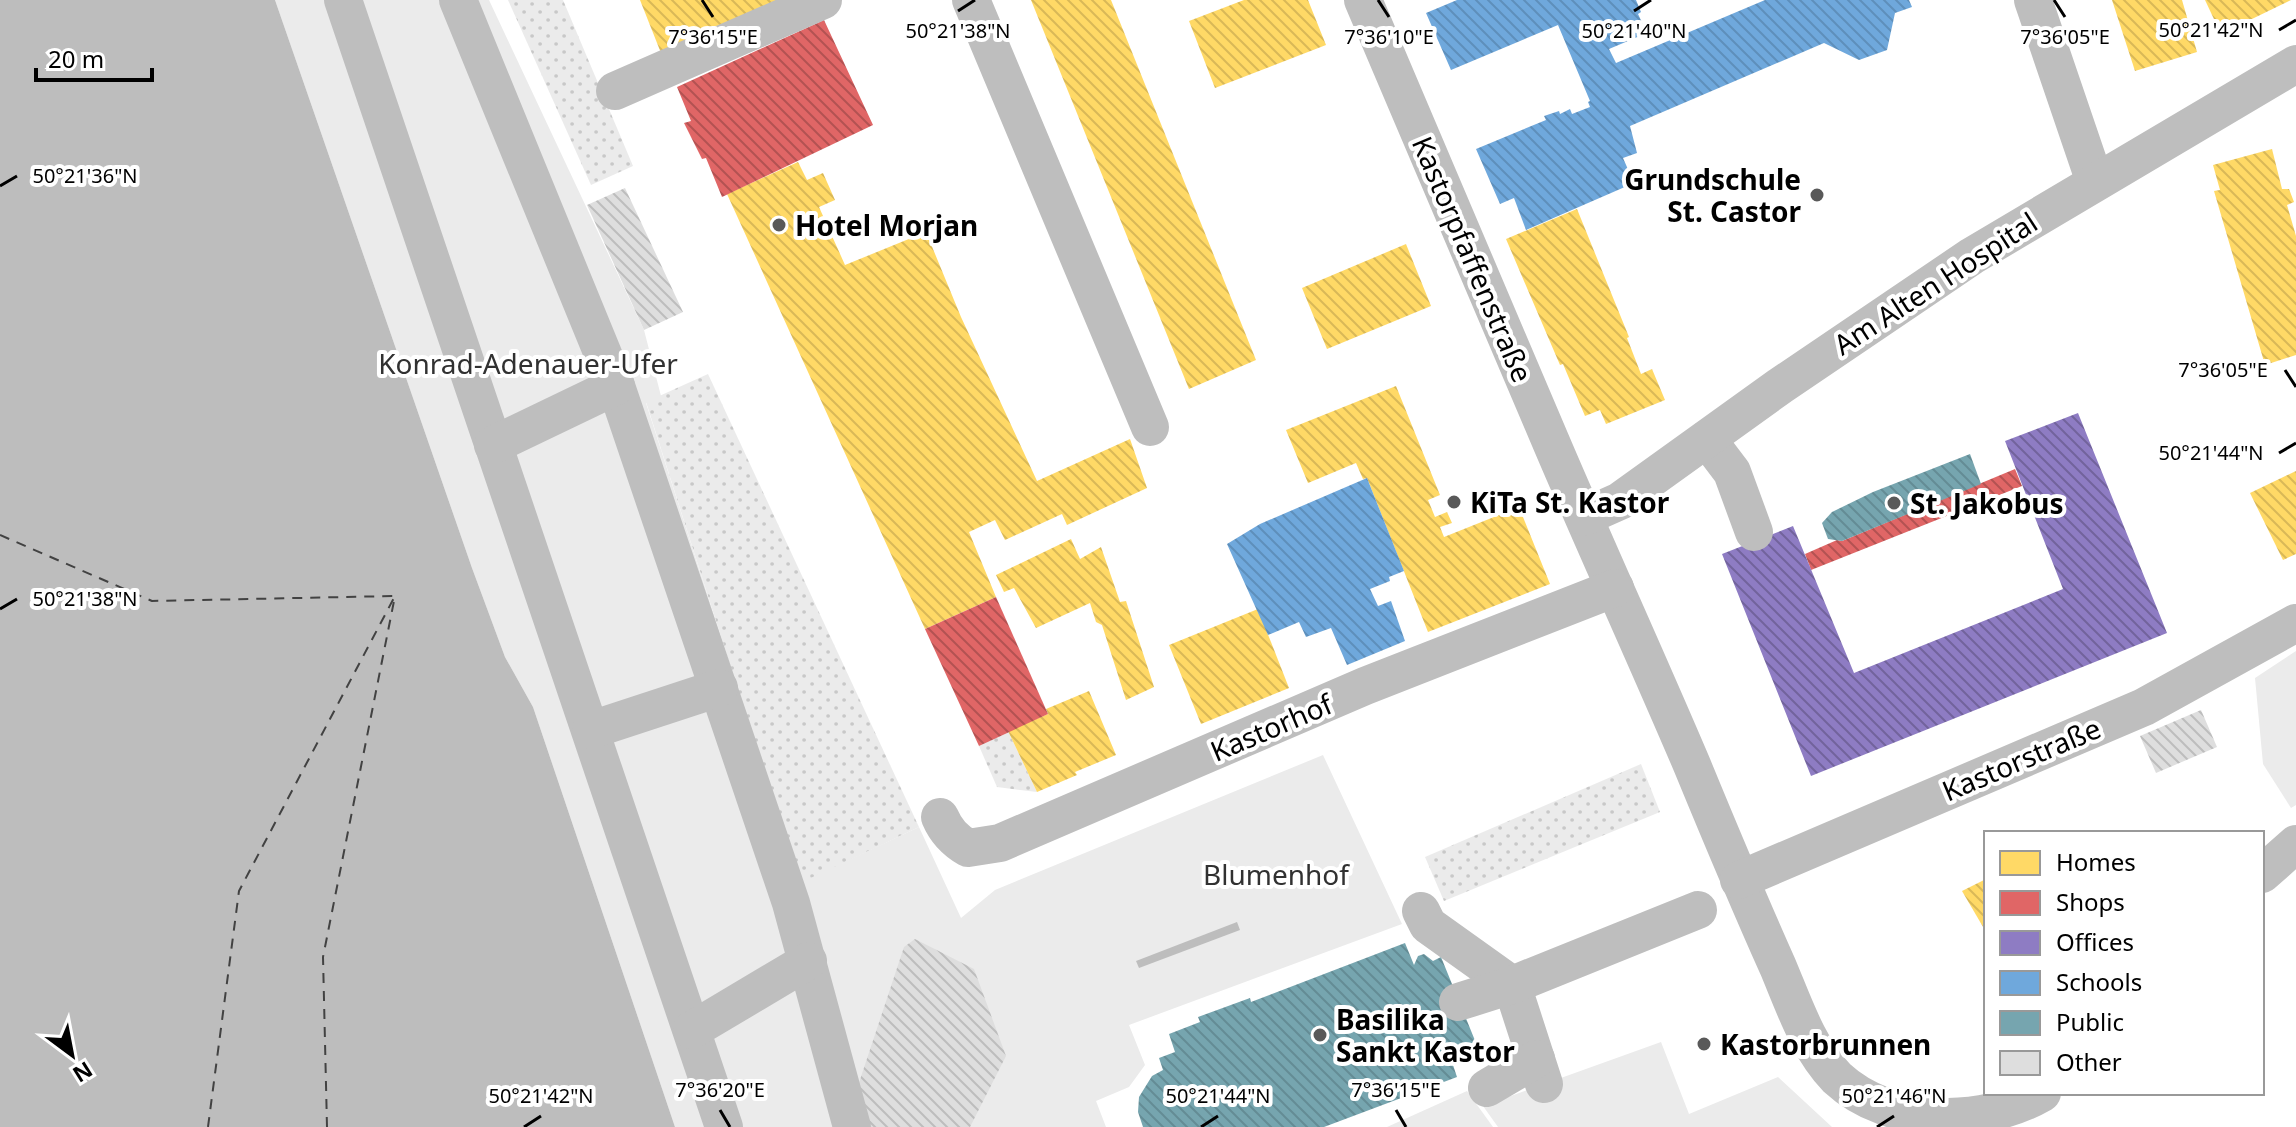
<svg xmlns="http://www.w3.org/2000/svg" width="2296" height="1127" font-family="'Noto Sans',sans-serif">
  <defs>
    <pattern id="grass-dots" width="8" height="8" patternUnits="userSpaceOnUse" patternTransform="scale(2)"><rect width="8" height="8" fill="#ebebeb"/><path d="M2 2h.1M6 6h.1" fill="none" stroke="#c8c8c8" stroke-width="1.8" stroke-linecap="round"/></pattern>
    <pattern id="homes-back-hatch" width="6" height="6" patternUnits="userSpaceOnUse" patternTransform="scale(2)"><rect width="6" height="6" fill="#ffd966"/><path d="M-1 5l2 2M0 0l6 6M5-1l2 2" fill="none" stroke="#d9b857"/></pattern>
    <pattern id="shops-back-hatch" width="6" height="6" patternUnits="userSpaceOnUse" patternTransform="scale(2)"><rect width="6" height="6" fill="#e06666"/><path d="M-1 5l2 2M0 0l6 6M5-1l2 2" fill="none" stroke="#b35252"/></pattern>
    <pattern id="offices-back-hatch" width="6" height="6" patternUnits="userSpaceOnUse" patternTransform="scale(2)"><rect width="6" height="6" fill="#8e7cc3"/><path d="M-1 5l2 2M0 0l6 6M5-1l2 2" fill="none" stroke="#72639c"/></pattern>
    <pattern id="schools-back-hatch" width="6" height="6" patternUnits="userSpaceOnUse" patternTransform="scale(2)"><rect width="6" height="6" fill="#6fa8dc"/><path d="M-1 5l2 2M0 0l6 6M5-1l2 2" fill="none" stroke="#5e8fbb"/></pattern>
    <pattern id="public-back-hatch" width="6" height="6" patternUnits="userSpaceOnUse" patternTransform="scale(2)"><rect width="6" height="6" fill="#76a5af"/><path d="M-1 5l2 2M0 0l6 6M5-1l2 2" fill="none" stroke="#648c95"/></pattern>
    <pattern id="building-back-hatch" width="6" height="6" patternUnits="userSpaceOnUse" patternTransform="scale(2)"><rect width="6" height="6" fill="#dedede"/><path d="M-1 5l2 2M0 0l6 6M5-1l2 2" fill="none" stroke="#bdbdbd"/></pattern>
  </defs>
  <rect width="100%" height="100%" fill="#fff"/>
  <g fill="url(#grass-dots)">
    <polygon points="508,0 563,0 633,166 591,185"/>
    <polygon points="708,374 919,827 800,884 646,402"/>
    <polygon points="1008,731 1037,792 997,787 979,746"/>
    <polygon points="1641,764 1660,812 1444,901 1425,857"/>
  </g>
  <g fill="#ebebeb">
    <polygon points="275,0 489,0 644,330 661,396 646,403 800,883 919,827 961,918 995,890 1323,755 1402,924 1129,1025 1145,1065 1129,1087 1096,1101 1106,1127 675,1127 533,707 505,657 472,568"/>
    <polygon points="2296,651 2296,805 2291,808 2263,764 2255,678"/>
    <polygon points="1661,1042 1689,1114 1778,1077 1832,1127 1498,1127 1483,1106"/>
    <polygon points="1467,1091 1493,1127 1387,1127"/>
  </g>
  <g fill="#bdbdbd">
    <polygon points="0,0 275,0 472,568 505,657 533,707 675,1127 0,1127"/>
    <polygon points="1237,922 1240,930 1139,968 1136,961"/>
  </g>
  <g fill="url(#homes-back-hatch)">
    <polygon points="640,0 787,0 661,53"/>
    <polygon points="1031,0 1111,0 1256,360 1189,389"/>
    <polygon points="1244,0 1308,0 1326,45 1215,88 1189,21"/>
    <polygon points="2112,0 2182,0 2197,52 2135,71"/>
    <polygon points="2205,0 2291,0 2221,34"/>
    <polygon points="2272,149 2282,189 2289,189 2294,202 2287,205 2296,236 2296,355 2265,365 2214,191 2220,190 2213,165"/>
    <polygon points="798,162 807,180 823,173 835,200 819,207 845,265 926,232 961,317 1037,481 1130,439 1147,488 1067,525 1062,514 1005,540 995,520 969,532 996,597 925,629 727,194"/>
    <polygon points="1577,209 1629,337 1627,338 1641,374 1652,369 1665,400 1606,424 1600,410 1585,416 1563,364 1560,365 1506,239"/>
    <polygon points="1406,244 1431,306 1327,349 1302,288"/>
    <polygon points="1396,386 1440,495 1428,500 1435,517 1447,512 1452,523 1440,527 1444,537 1519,507 1550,584 1428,632 1367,478 1363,479 1356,463 1308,483 1286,430"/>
    <polygon points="2296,471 2296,554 2283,560 2250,493"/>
    <polygon points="1071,539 1080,559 1101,547 1120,602 1126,601 1154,687 1126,700 1102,625 1096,622 1090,603 1036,628 1014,588 1004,592 996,575"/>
    <polygon points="1258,609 1289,688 1201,724 1169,645"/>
    <polygon points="1089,691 1116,755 1075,772 1077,775 1037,792 1008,731 1048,714 1046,709"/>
    <polygon points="1986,879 1986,932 1962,891"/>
  </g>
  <g fill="url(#shops-back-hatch)">
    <polygon points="824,20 873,125 722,197 706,158 702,159 684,123 691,121 677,87"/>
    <polygon points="2015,469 2022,486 1811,570 1805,554 1837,540 1842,541"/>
    <polygon points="996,597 1048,714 979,746 925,629"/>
  </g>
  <polygon fill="url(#offices-back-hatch)" points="2078,413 2167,633 1811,776 1722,554 1793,526 1854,673 2063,589 2005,441"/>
  <g fill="url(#schools-back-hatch)">
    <polygon points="1457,0 1636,0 1641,12 1638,14 1647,33 1609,49 1616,63 1765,0 1909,0 1912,7 1895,13 1887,50 1859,60 1824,43 1630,126 1637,153 1623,158 1634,183 1526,230 1514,198 1500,204 1476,149 1546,120 1544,116 1559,111 1560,114 1570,109 1572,114 1590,107 1588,102 1590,101 1558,25 1451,70 1426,13"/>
    <polygon points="1367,478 1404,571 1389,577 1390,581 1370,589 1378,606 1391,601 1405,641 1347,665 1331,628 1306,637 1299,622 1268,635 1227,544 1260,524"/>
  </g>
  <g fill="url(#public-back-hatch)">
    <polygon points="1970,454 1981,484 1842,541 1828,539 1822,523 1832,512 1873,492"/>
    <polygon points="1405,943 1414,965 1418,956 1424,954 1433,961 1441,957 1476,1043 1463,1046 1463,1051 1457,1056 1450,1056 1457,1077 1324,1127 1143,1127 1138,1112 1139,1097 1152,1076 1163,1070 1159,1058 1175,1052 1169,1034 1200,1022 1198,1017 1250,998 1251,1002"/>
  </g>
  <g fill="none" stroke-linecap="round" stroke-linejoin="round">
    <g stroke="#424242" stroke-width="2" stroke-dasharray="10 8" stroke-linecap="butt">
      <polyline points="0,535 152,601 393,596"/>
      <polyline points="208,1127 239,891 395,596"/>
      <polyline points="327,1127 323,957 394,601"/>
    </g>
  </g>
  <g fill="url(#building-back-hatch)">
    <polygon points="625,188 683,312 644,330 587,205"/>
    <polygon points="2201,710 2217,747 2156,773 2140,736"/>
    <polygon points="915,939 974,969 1006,1056 970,1127 857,1127 848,1116 904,947"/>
  </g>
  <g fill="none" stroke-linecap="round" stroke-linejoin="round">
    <g stroke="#bebebe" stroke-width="38">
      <polyline points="343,0 724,1127"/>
      <polyline points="458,0 616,386 791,903 852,1127"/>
      <polyline points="971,0 1150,427"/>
      <path d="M1363,0C1426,147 1487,295 1551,442C1597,550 1646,657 1692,765C1720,833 1748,900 1778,967C1794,1005 1808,1048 1837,1078C1890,1127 1983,1127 2042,1093"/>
      <polyline points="2033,0 2095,182"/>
      <polyline points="615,91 823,0"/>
      <polyline points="1707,439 1732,472 1754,532"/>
      <polyline points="493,445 616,386"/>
      <polyline points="1584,517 1620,501 1780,386 1972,256 2296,64"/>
      <polyline points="591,730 719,688"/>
      <path d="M940,817C946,831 954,840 968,848L1000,843L1365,686L1615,588"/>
      <polyline points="2262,874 2296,844"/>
      <polyline points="1739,880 2144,707 2296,623"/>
      <polyline points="1421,911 1428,925 1512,985 1544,1084"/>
      <polyline points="1458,1002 1512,985 1698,910"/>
      <polyline points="692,1030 808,961"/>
      <polyline points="1487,1088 1536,1059"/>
    </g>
  </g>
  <path fill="none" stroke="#000" stroke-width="3" d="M702,0L713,17M1378,0L1389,17M2054,0L2065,17M958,11L975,0M1634,11L1651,0M2279,30L2296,20M0,186L17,176M2285,370L2296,387M2279,453L2296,443M0,609L17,599M720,1110L730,1127M1396,1110L1406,1127M524,1127L541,1116M1201,1127L1218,1116M1877,1127L1894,1116"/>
  <g fill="#595959" stroke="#fff" stroke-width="3">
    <circle cx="1817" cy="195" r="8"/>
    <circle cx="779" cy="225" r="8"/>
    <circle cx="1454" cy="502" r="8"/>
    <circle cx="1894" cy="503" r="8"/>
    <circle cx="1320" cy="1035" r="8"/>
    <circle cx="1704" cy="1044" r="8"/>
  </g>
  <g text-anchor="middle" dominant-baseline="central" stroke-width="8" stroke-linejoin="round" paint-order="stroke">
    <g font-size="28" font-weight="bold" fill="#000" stroke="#fff" text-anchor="start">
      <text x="1801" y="179" text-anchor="end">Grundschule<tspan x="1801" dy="32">St. Castor</tspan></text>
      <text x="795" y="225">Hotel Morjan</text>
      <text x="1470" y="502">KiTa St. Kastor</text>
      <text x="1910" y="503">St. Jakobus</text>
      <text x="1336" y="1019">Basilika<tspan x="1336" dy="32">Sankt Kastor</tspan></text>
      <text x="1720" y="1044">Kastorbrunnen</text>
    </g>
    <g font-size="28" fill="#000" stroke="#fff">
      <text transform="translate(1473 259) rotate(67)">Kastorpfaffenstraße</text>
      <text transform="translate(1935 283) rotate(-33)">Am Alten Hospital</text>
      <text transform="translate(1271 727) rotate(-23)">Kastorhof</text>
      <text transform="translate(2021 759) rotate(-23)">Kastorstraße</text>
    </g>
    <g font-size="28" fill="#313131" stroke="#fff">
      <text x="528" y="363">Konrad-Adenauer-Ufer</text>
      <text x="1276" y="874">Blumenhof</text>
    </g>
  </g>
  <g font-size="20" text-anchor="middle" fill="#000" stroke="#fff" stroke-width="8" stroke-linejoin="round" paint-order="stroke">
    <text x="2211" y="37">50°21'42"N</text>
    <text x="958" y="38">50°21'38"N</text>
    <text x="1634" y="38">50°21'40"N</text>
    <text x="713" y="44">7°36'15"E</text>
    <text x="1389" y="44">7°36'10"E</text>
    <text x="2065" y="44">7°36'05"E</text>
    <text x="85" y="183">50°21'36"N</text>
    <text x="2223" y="377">7°36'05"E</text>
    <text x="2211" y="460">50°21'44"N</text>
    <text x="85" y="606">50°21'38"N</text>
    <text x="720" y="1097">7°36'20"E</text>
    <text x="1396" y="1097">7°36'15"E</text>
    <text x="541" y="1103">50°21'42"N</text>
    <text x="1218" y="1103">50°21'44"N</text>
    <text x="1894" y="1103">50°21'46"N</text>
  </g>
  <rect x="1984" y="831" width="280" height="264" fill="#ffffff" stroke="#999999" stroke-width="2"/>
  <rect x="2000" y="851" width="40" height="24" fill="#ffd966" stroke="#999999" stroke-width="2"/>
  <text x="2056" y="871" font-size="24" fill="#000000">Homes</text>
  <rect x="2000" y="891" width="40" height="24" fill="#e06666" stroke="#999999" stroke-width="2"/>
  <text x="2056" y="911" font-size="24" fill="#000000">Shops</text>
  <rect x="2000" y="931" width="40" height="24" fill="#8e7cc3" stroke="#999999" stroke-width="2"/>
  <text x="2056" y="951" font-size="24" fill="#000000">Offices</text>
  <rect x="2000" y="971" width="40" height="24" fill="#6fa8dc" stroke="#999999" stroke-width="2"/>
  <text x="2056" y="991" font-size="24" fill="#000000">Schools</text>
  <rect x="2000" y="1011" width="40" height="24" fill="#76a5af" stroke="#999999" stroke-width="2"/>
  <text x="2056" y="1031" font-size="24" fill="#000000">Public</text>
  <rect x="2000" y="1051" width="40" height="24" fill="#dedede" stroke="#999999" stroke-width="2"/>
  <text x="2056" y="1071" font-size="24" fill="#000000">Other</text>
  <g transform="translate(72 1055) rotate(148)" stroke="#ffffff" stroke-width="6" paint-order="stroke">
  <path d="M0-6L14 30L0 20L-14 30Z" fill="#000000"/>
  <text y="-12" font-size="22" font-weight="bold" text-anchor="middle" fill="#000000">N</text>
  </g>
  <path d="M36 68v12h116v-12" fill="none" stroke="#000000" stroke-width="4"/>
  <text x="48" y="68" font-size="24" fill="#000000" stroke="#ffffff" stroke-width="6" paint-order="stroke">20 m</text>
</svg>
